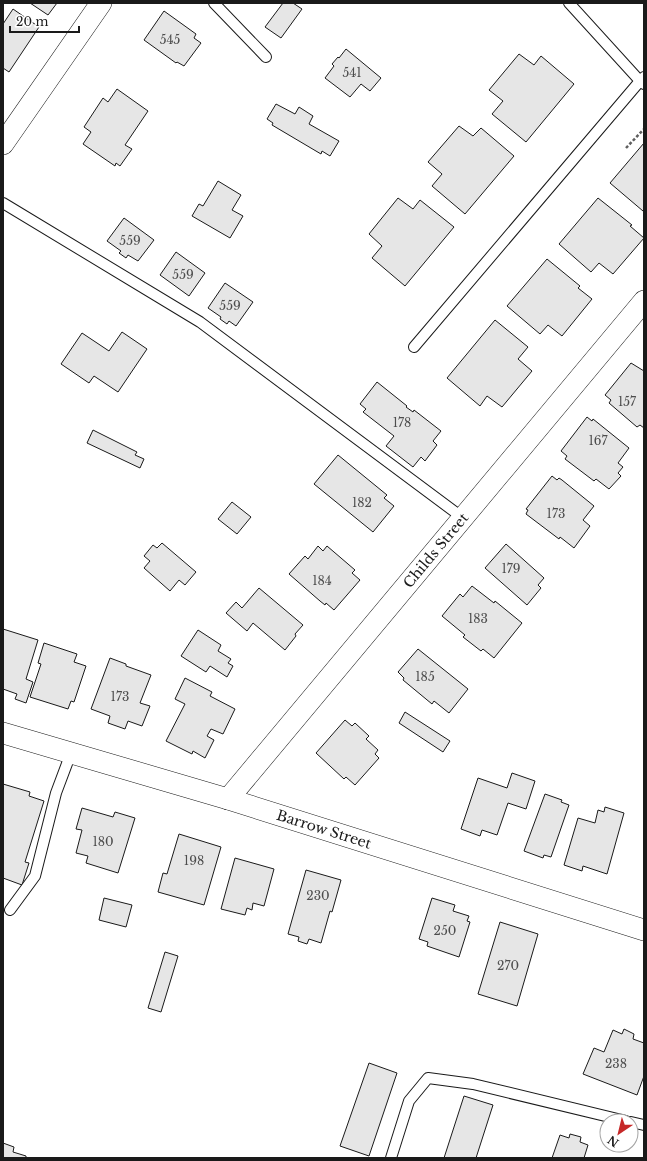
<svg xmlns="http://www.w3.org/2000/svg" width="647" height="1161" font-family="'Libre Baskerville',serif">
  <rect width="100%" height="100%" fill="#fff"/>
  <g fill="#e6e6e6" stroke="#1a1a1a">
    <polygon points="30,3 57,3 48,15"/>
    <polygon points="283,3 293,3 302,9 281,38 265,27"/>
    <polygon points="13,9 39,27 9,72 3,68 3,24"/>
    <polygon points="164,11 196,34 194,38 201,43 184,66 177,62 176,63 144,40"/>
    <polygon points="346,49 381,78 370,91 361,84 350,97 325,78 334,66 332,64 338,57 339,58"/>
    <polygon points="519,54 534,65 541,56 574,84 526,142 492,114 503,101 489,90"/>
    <polygon points="117,89 148,111 125,145 132,149 120,166 116,163 115,166 83,144 91,132 84,127 103,98 108,102"/>
    <polygon points="276,104 295,114 299,107 313,116 309,124 339,141 330,156 322,151 321,154 272,125 273,123 267,119"/>
    <polygon points="459,126 473,136 481,128 514,156 465,214 432,186 442,174 428,162"/>
    <polygon points="644,143 644,209 643,211 610,183"/>
    <polygon points="218,181 241,195 232,210 243,216 230,238 192,216 199,204 203,206"/>
    <polygon points="398,198 413,209 420,200 454,227 405,286 372,258 382,246 369,234"/>
    <polygon points="598,198 632,225 630,226 644,238 613,274 599,263 591,272 559,244"/>
    <polygon points="124,218 154,240 138,261 128,255 126,258 119,253 121,251 107,241"/>
    <polygon points="176,252 205,273 189,296 160,275"/>
    <polygon points="547,259 580,286 578,288 592,299 562,336 548,325 540,334 507,306"/>
    <polygon points="225,283 253,302 236,326 229,321 227,324 220,319 221,317 208,308"/>
    <polygon points="495,320 528,347 518,359 532,371 502,407 487,396 480,406 447,378"/>
    <polygon points="122,332 147,349 118,392 94,376 89,383 61,364 82,333 109,351"/>
    <polygon points="631,363 644,371 644,428 640,425 637,427 609,403 611,400 605,395"/>
    <polygon points="377,382 407,406 406,407 413,412 414,410 441,431 433,441 437,445 425,461 421,457 413,467 386,446 394,436 363,412 366,409 360,404"/>
    <polygon points="587,417 592,421 593,419 629,448 618,463 623,467 618,473 621,476 609,489 596,479 594,481 565,459 567,456 561,451"/>
    <polygon points="93,430 137,452 135,455 144,459 140,468 87,443"/>
    <polygon points="338,455 387,495 384,498 394,506 373,532 314,484"/>
    <polygon points="552,476 557,480 559,478 562,480 594,506 583,520 590,526 574,548 560,537 559,539 526,514 528,510 526,509"/>
    <polygon points="232,502 251,517 237,534 218,519"/>
    <polygon points="162,543 196,572 185,585 179,580 170,591 144,568 150,561 144,556 153,545 157,548"/>
    <polygon points="506,544 544,578 538,585 541,588 527,605 485,568"/>
    <polygon points="318,546 323,551 327,546 355,570 352,573 360,580 334,610 326,603 325,605 320,601 289,574 305,556 308,559"/>
    <polygon points="472,586 494,603 495,601 522,623 494,658 483,649 481,651 463,637 465,635 442,616 460,594 463,597"/>
    <polygon points="259,588 303,625 295,634 296,636 285,650 253,623 247,631 226,613 236,602 242,608"/>
    <polygon points="3,629 38,640 26,679 33,682 26,703 15,699 17,694 3,689"/>
    <polygon points="198,630 221,645 218,651 231,659 228,663 233,666 227,677 210,666 206,672 181,656"/>
    <polygon points="44,643 77,654 74,662 86,666 74,702 71,701 68,709 30,697 41,664 38,663"/>
    <polygon points="418,649 468,689 449,713 434,701 432,704 403,680 404,678 398,672"/>
    <polygon points="110,658 126,664 126,666 151,675 140,703 150,706 142,726 128,721 125,729 108,723 110,716 91,709"/>
    <polygon points="185,678 212,692 210,696 235,709 223,734 211,729 207,736 214,740 205,758 193,751 192,754 166,741 185,704 175,699"/>
    <polygon points="405,712 450,741 443,752 399,723"/>
    <polygon points="345,720 352,726 355,723 369,736 366,739 378,750 375,754 379,758 355,785 346,777 344,779 316,753"/>
    <polygon points="512,773 535,781 526,809 508,803 497,835 482,830 480,836 461,829 478,778 507,788"/>
    <polygon points="3,784 30,792 29,796 44,801 25,862 29,863 22,885 3,878"/>
    <polygon points="545,794 562,800 561,802 569,805 551,857 544,855 543,858 524,851"/>
    <polygon points="605,807 624,813 607,874 583,866 582,871 564,865 578,818 595,823 598,810 604,812"/>
    <polygon points="82,808 113,817 115,812 135,818 118,873 86,863 88,856 76,853 82,830 76,829"/>
    <polygon points="179,834 221,847 204,905 158,892 163,873 167,874"/>
    <polygon points="235,858 274,869 264,906 253,903 252,910 247,908 245,915 221,909"/>
    <polygon points="306,870 341,880 332,912 330,911 321,943 309,939 307,944 298,941 299,937 288,934"/>
    <polygon points="104,898 132,905 126,927 99,920"/>
    <polygon points="432,898 455,905 453,911 469,916 467,921 470,922 459,957 427,946 428,942 419,939"/>
    <polygon points="500,922 538,934 517,1006 478,994"/>
    <polygon points="165,952 178,956 161,1012 148,1008"/>
    <polygon points="624,1029 634,1034 633,1039 644,1043 644,1076 637,1095 583,1074 594,1048 604,1052 613,1030 622,1034"/>
    <polygon points="369,1063 397,1073 369,1156 340,1146"/>
    <polygon points="464,1096 493,1105 476,1158 444,1158"/>
    <polygon points="570,1134 581,1137 580,1142 588,1145 584,1158 552,1158 560,1135 569,1138"/>
    <polygon points="3,1143 14,1147 13,1152 26,1156 26,1158 3,1158"/>
  </g>
  <g fill="none" stroke-linecap="round" stroke-linejoin="round">
    <defs>
      <g id="service">
        <polyline points="214,3 266,57"/>
        <polyline points="569,3 640,81 644,77"/>
        <polyline points="3,203 200,322 463,518"/>
        <polyline points="414,347 640,81 644,84"/>
        <polyline points="10,910 35,876 56,793 71,753"/>
        <polyline points="631,1122 644,1125"/>
        <polyline points="391,1158 409,1101 428,1078 473,1084 626,1121"/>
      </g>
      <g id="minor">
        <polyline points="3,144 101,3"/>
        <path id="s1" d="M3,733L228,799L644,930"/>
        <path id="s2" d="M228,799L644,301"/>
      </g>
    </defs>
    <use href="#service" stroke="#1a1a1a" stroke-width="12"/>
    <use href="#minor" stroke="#1a1a1a" stroke-width="22"/>
    <polyline stroke="#5f5f5f" stroke-width="2.5" stroke-dasharray="3 2" stroke-linecap="butt" points="626,148 644,129"/>
    <use href="#service" stroke="#fff" stroke-width="10"/>
    <use href="#minor" stroke="#fff" stroke-width="21"/>
  </g>
  <g text-anchor="middle" dominant-baseline="central" stroke-width="3" stroke-linejoin="round" paint-order="stroke">
    <g font-size="12" fill="#4d4d4d">
      <text x="170" y="39">545</text>
      <text x="352" y="72">541</text>
      <text x="130" y="240">559</text>
      <text x="183" y="274">559</text>
      <text x="230" y="305">559</text>
      <text x="627" y="401">157</text>
      <text x="402" y="422">178</text>
      <text x="598" y="440">167</text>
      <text x="362" y="502">182</text>
      <text x="556" y="513">173</text>
      <text x="511" y="568">179</text>
      <text x="322" y="580">184</text>
      <text x="478" y="618">183</text>
      <text x="425" y="676">185</text>
      <text x="120" y="696">173</text>
      <text x="103" y="841">180</text>
      <text x="194" y="860">198</text>
      <text x="318" y="895">230</text>
      <text x="445" y="930">250</text>
      <text x="508" y="965">270</text>
      <text x="616" y="1063">238</text>
    </g>
    <g font-size="14" fill="#1a1a1a" stroke="#fff">
      <text stroke="none"><textPath href="#s2" startOffset="324">Childs Street</textPath></text>
      <text stroke="none"><textPath href="#s1" startOffset="335">Barrow Street</textPath></text>
    </g>
  </g>
  <rect width="647" height="1161" fill="none" stroke="#1a1a1a" stroke-width="8"/>
  <g transform="translate(619 1133) rotate(215)"><circle r="19" fill="#ffffff" stroke="#a3a3a3"/>
  <path d="M0-3L7 15L0 10L-7 15Z" fill="#c62828"/>
  <text y="-6" font-size="11" font-weight="bold" text-anchor="middle" fill="#1a1a1a">N</text>
  </g>
  <path d="M10 26v6h69v-6" fill="none" stroke="#1a1a1a" stroke-width="2"/>
  <text x="16" y="26" font-size="12" fill="#1a1a1a" stroke="#ffffff" stroke-width="3" paint-order="stroke">20 m</text>
</svg>
